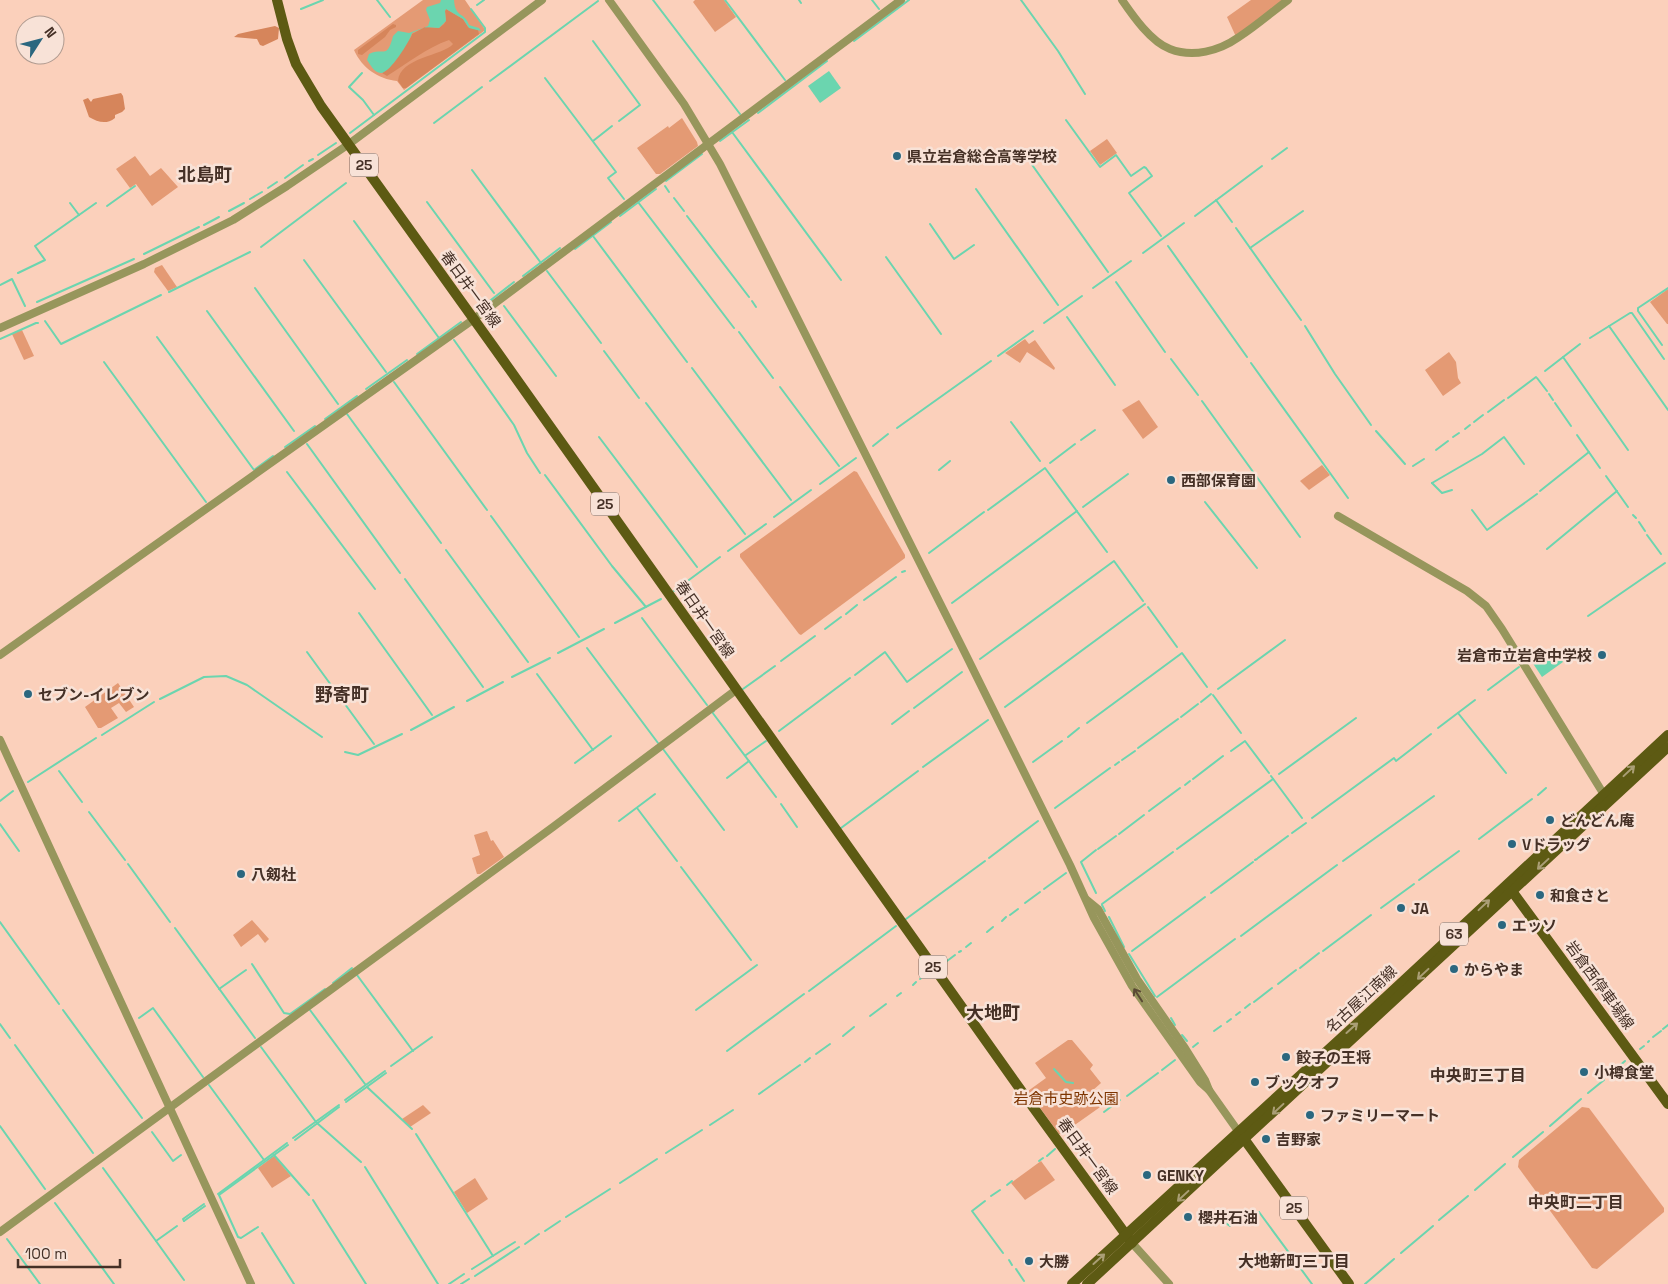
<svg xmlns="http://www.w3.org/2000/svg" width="1668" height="1284" font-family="'Space Grotesk','Noto Sans JP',sans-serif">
  <rect width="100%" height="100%" fill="#fbd0bb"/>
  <g fill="#e49a74">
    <path d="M423,0H465L484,28V31L404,90L397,81C378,79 362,68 354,50Z"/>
    <polygon points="695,0 724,0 736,17 715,32 693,2"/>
    <polygon points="1251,0 1288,0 1237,39 1227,17"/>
    <polygon points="682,118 697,142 698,146 660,174 656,174 637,148 668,126 669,128"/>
    <polygon points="1107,139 1117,153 1100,165 1090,151"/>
    <polygon points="135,156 150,176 161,168 178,187 152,206 136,184 130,188 116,169"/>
    <polygon points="162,265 177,287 168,291 154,272 155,268"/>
    <polygon points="1668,289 1668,324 1667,324 1650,302"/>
    <polygon points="22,330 34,356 24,360 12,334"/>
    <polygon points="1025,339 1029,344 1035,340 1055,368 1054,370 1027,352 1020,363 1005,353"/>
    <polygon points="1449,352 1456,362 1458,378 1461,383 1443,396 1425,370"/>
    <polygon points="1139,400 1158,427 1143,439 1122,410"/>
    <polygon points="1322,465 1330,475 1309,490 1300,481"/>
    <polygon points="854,471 857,472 905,555 905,558 801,635 799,634 740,557 740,554"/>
    <polygon points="118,683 134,707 126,712 119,703 111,708 118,718 101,728 98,728 85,707"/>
    <polygon points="487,831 491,841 493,840 504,857 480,874 477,874 472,858 480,855 474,835"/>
    <polygon points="252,920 269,939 265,943 258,934 241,947 233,935"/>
    <polygon points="1068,1040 1072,1040 1093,1065 1090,1069 1101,1083 1092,1091 1103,1105 1062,1134 1059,1134 1028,1091 1046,1078 1035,1063"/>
    <polygon points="423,1105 431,1113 410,1127 402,1119"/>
    <polygon points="1582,1107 1589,1108 1664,1208 1664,1212 1597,1269 1592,1268 1518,1167 1519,1160"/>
    <polygon points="274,1156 291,1176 272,1188 258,1168"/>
    <polygon points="1041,1161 1055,1180 1025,1200 1011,1183"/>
    <polygon points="475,1178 488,1199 467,1213 454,1192"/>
  </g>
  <g fill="#d6855b">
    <path d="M446,9L463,19L468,27L478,30L479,34L406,88H403L398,81C400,57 443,56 453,44L449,40C426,48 408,63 387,76L382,73C393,65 399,55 406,44C408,40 411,39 412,34L425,27L439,28L444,24L446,20L445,11Z"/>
    <polygon points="393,24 396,25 396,27 390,30 385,37 362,55 358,54 358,50"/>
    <polygon points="275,26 279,28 278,39 263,46 260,45 257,39 234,37 238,34"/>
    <path d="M121,93L123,96L125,109L122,112L115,115V118C106,125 98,122 89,117L83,100L88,98L91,102L93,99Z"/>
  </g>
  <g fill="#6bd5af">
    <path d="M441,0H454C455,18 465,12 469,25L479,28L481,31L469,28L463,19L446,9L445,11L446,21L439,28L425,27L412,33C410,41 390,73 381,73C374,73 370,64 367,60L369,54C384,47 387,60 393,36L398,31L409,33L428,26L430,20L426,10L427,7L440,3Z"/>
    <polygon points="829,71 841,88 820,103 808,86"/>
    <polygon points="1553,647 1563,662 1542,677 1532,662"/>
  </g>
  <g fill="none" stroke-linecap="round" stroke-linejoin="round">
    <g stroke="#6bd5af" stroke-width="2">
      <polyline points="377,0 390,17"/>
      <polyline points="653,0 740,114"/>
      <polyline points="725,0 785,80"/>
      <polyline points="799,0 801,3"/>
      <polyline points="872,0 879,9"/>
      <polyline points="1021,0 1058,51 1085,94"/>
      <polyline points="477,5 484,0"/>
      <polyline points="301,9 323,0"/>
      <polyline points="593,41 640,105 619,121"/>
      <polyline points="854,41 909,0"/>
      <polyline points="362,73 349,87 363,100 374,115"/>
      <polyline points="545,78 616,172 608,178 624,199"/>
      <polyline points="490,81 598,1"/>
      <polyline points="758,113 827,61"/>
      <polyline points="1066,120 1100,167 1116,155 1131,176 1144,167 1146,168 1152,176 1129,193 1161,236"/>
      <polyline points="434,123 482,87"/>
      <polyline points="732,132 841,280"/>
      <polyline points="350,133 485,32 485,28 471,9"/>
      <polyline points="593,141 612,126"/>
      <polyline points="720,141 749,120"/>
      <polyline points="1023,152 1108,272"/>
      <polyline points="318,155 336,143"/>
      <polyline points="1272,159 1287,148"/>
      <polyline points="309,161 313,159"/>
      <polyline points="472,170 541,263"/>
      <polyline points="285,178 303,165"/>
      <polyline points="666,181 702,154"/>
      <polyline points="665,186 669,192"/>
      <polyline points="268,188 277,182"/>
      <polyline points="976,189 1058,305"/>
      <polyline points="674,198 684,211"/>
      <polyline points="250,199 262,192"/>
      <polyline points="1216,200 1232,222"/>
      <polyline points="427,202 494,293"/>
      <polyline points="638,202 734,328"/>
      <polyline points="70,203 79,215"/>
      <polyline points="107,206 135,186"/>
      <polyline points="229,211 244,203"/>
      <polyline points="620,216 656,189"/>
      <polyline points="687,216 749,297"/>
      <polyline points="1195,216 1262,166"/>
      <polyline points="354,221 439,338"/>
      <polyline points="930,224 954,259 974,245"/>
      <polyline points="204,225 219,217"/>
      <polyline points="1236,228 1301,320"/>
      <polyline points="593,236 687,362"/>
      <polyline points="1168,246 1247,357"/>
      <polyline points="261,247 346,183"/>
      <polyline points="1250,248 1303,211"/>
      <polyline points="575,249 611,222"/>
      <polyline points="1143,253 1184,223"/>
      <polyline points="144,254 199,227"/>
      <polyline points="886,257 941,334"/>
      <polyline points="304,260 386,372"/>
      <polyline points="547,271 601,343"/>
      <polyline points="18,273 45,260 35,246 96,203"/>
      <polyline points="523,276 560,248"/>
      <polyline points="1116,282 1165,352"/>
      <polyline points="0,285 12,279 25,306"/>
      <polyline points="255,288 338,404"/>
      <polyline points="1093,288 1131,261"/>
      <polyline points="169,292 250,252"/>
      <polyline points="752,301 756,307"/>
      <polyline points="37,302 134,259"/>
      <polyline points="504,306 556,376"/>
      <polyline points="482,307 514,282"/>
      <polyline points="207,311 294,431"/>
      <polyline points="1067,317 1115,385"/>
      <polyline points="45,321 61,344 161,295"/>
      <polyline points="1044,323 1082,296"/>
      <polyline points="1305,326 1335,374 1371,425"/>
      <polyline points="1609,326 1668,410"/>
      <polyline points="739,332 773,378"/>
      <polyline points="157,337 254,470 273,456"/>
      <polyline points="1590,338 1630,313 1632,313 1664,359"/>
      <polyline points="0,339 36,323 38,323"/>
      <polyline points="454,340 514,425 527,453 540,473"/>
      <polyline points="1662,345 1638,311 1638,308 1668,288"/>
      <polyline points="604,351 639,398"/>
      <polyline points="417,354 461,322"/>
      <polyline points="998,356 1033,331"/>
      <polyline points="1563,357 1628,450"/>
      <polyline points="1171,359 1198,395"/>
      <polyline points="104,362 206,502"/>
      <polyline points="1251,363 1348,498"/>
      <polyline points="692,368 791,500"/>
      <polyline points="1545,371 1580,344"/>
      <polyline points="1537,378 1547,391"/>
      <polyline points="394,382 487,510"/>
      <polyline points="780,387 839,466"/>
      <polyline points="366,389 407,360"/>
      <polyline points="1549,394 1553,400"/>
      <polyline points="1508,398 1536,377"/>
      <polyline points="1202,401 1300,537"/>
      <polyline points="646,403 745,534"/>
      <polyline points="1555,403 1571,426"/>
      <polyline points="1488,412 1504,400"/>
      <polyline points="347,414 441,543"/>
      <polyline points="325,419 357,396"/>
      <polyline points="1011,422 1040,461"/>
      <polyline points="1474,422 1483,415"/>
      <polyline points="897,428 991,361"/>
      <polyline points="1465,429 1470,425"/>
      <polyline points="1376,431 1405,464"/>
      <polyline points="1577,435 1600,468"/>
      <polyline points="599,437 697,567"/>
      <polyline points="1453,437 1459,433"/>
      <polyline points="1081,440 1095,430"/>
      <polyline points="307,444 400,573"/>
      <polyline points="873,446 888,434"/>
      <polyline points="285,447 315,426"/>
      <polyline points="1436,450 1448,441"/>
      <polyline points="1050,463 1075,444"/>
      <polyline points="1413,466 1424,459"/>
      <polyline points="939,470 950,461"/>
      <polyline points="287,472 375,589"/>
      <polyline points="545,475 612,566 646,607"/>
      <polyline points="1606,476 1628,507"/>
      <polyline points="1432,483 1482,454 1504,437 1524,464"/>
      <polyline points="1432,483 1442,493 1452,490"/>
      <polyline points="820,484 856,458"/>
      <polyline points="1540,491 1589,452"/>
      <polyline points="1205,502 1257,568"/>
      <polyline points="1083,507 1128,474"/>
      <polyline points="988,510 1045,468 1107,552"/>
      <polyline points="1472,510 1487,530 1537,494"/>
      <polyline points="1633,515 1636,518"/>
      <polyline points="491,516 579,637"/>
      <polyline points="774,517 811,490"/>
      <polyline points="1639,522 1645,531"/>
      <polyline points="1647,535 1661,554"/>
      <polyline points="1547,549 1617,491"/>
      <polyline points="446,550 528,662"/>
      <polyline points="728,551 766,524"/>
      <polyline points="929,553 984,512"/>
      <polyline points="902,572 905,571"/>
      <polyline points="405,579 483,687"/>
      <polyline points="674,591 720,557"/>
      <polyline points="864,600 896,577"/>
      <polyline points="952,603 1077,511"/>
      <polyline points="1148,607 1177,647"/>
      <polyline points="359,613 432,715"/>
      <polyline points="846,614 857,605"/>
      <polyline points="1588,616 1665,563"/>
      <polyline points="642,618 707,705"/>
      <polyline points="615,623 661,599"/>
      <polyline points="825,629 841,617"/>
      <polyline points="587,648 658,743"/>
      <polyline points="307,652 374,744"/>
      <polyline points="558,653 604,629"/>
      <polyline points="980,659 1114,561 1143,601"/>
      <polyline points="781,661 815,636"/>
      <polyline points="537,674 593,750"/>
      <polyline points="855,675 885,652 907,682 952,649"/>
      <polyline points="512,677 550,658"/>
      <polyline points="743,689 775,666"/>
      <polyline points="1218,689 1285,640"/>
      <polyline points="1488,690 1519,667"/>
      <polyline points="1213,695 1241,733"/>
      <polyline points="160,699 204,677 226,676 247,685 322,737"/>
      <polyline points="467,701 503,682"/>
      <polyline points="1201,702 1211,694"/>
      <polyline points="1005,707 1145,604"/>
      <polyline points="914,708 962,672"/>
      <polyline points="714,711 712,712 776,797"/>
      <polyline points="1458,713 1506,773"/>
      <polyline points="1181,717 1198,704"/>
      <polyline points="1087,723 1182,653 1207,687"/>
      <polyline points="892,724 909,711"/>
      <polyline points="1438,728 1475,700"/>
      <polyline points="411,730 454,707"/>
      <polyline points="779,731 850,678"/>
      <polyline points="102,735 154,702"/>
      <polyline points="1068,737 1079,728"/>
      <polyline points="1138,748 1178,719"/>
      <polyline points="663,749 724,830"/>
      <polyline points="1231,751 1245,741 1269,773"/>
      <polyline points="345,752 358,755 402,734"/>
      <polyline points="746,755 766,741"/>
      <polyline points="1122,760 1135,751"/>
      <polyline points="1033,762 1062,741"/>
      <polyline points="575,763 611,736"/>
      <polyline points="1115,765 1119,762"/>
      <polyline points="923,767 988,720"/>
      <polyline points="59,771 82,802"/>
      <polyline points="1279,774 1356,718"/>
      <polyline points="1271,776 1302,818"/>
      <polyline points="727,778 749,761"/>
      <polyline points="1193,779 1223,756"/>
      <polyline points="28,782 96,738"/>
      <polyline points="1185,785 1190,781"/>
      <polyline points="1538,795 1546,788"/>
      <polyline points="0,801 13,791"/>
      <polyline points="781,804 797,827"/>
      <polyline points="637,808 677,861"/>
      <polyline points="1055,808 1110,768"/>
      <polyline points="1149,811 1180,788"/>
      <polyline points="89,812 125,860"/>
      <polyline points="1312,818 1394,758 1396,761 1431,734"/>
      <polyline points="619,821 655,794"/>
      <polyline points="0,824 19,851"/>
      <polyline points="841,828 918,771"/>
      <polyline points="1292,833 1306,823"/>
      <polyline points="1119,834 1144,815"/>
      <polyline points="1479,839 1532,799"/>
      <polyline points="1098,849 1116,836"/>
      <polyline points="1177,849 1273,779"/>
      <polyline points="989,858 1038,821"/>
      <polyline points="1258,858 1288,836"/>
      <polyline points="1255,860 1257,859"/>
      <polyline points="1343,861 1434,796"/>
      <polyline points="128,864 170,922"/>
      <polyline points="681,867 751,960"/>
      <polyline points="1419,880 1459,851"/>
      <polyline points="1044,889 1066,873"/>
      <polyline points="1096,893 1081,862 1096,850"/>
      <polyline points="1211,893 1253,862"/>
      <polyline points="1025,903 1040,892"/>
      <polyline points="1102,904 1173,852"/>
      <polyline points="1102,905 1105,911"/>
      <polyline points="1381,908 1414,884"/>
      <polyline points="1010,915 1018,909"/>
      <polyline points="1109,917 1124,947"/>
      <polyline points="906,919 985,861"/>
      <polyline points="1002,921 1006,917"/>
      <polyline points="0,922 59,1004"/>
      <polyline points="175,928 255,1038"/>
      <polyline points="987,932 993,927"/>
      <polyline points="1241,936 1337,865"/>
      <polyline points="966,947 971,943"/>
      <polyline points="1132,951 1205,897"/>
      <polyline points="1323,951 1371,915"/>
      <polyline points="959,952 961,951"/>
      <polyline points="1129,954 1155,996"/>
      <polyline points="252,964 284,1013 290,1014 325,989"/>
      <polyline points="939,967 955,955"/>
      <polyline points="1300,968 1319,953"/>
      <polyline points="357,975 413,1051"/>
      <polyline points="920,979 927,974"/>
      <polyline points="333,983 352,968"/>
      <polyline points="1278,984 1296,970"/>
      <polyline points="913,985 916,982"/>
      <polyline points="219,989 246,970"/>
      <polyline points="809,991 896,926"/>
      <polyline points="897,996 901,993"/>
      <polyline points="1157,997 1235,939"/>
      <polyline points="1254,1002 1272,988"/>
      <polyline points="1245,1008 1250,1004"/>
      <polyline points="63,1010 142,1118"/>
      <polyline points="310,1010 365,1084"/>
      <polyline points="696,1010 757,965"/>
      <polyline points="1236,1015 1240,1012"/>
      <polyline points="870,1016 886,1004"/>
      <polyline points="139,1018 153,1008 203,1077"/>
      <polyline points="1171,1018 1175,1025"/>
      <polyline points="1227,1022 1231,1019"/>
      <polyline points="0,1024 10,1038"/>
      <polyline points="1663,1029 1668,1025"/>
      <polyline points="1214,1031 1221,1026"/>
      <polyline points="1182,1035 1187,1041"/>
      <polyline points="843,1036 854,1027"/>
      <polyline points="1653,1037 1661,1031"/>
      <polyline points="1648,1042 1649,1041"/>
      <polyline points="15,1045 93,1153"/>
      <polyline points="261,1047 316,1122"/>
      <polyline points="1193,1047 1198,1043"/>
      <polyline points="1640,1049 1644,1046"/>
      <polyline points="727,1051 804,994"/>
      <polyline points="816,1054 830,1044"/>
      <polyline points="805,1062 810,1058"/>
      <polyline points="391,1066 432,1037"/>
      <polyline points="1054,1069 1066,1082 1073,1083"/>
      <polyline points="1162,1070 1175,1060"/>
      <polyline points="1609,1075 1625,1061"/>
      <polyline points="209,1085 264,1160"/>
      <polyline points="367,1087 412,1129"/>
      <polyline points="1588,1093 1604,1080"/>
      <polyline points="759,1094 800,1065"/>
      <polyline points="1127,1096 1158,1073"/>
      <polyline points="345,1100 385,1071"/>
      <polyline points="346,1102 386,1073"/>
      <polyline points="1104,1112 1120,1100"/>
      <polyline points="317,1123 361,1162"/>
      <polyline points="710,1125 733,1110"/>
      <polyline points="0,1126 45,1189"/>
      <polyline points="1550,1126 1581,1099"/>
      <polyline points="152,1132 173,1161 181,1155"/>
      <polyline points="416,1134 493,1256"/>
      <polyline points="293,1138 339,1105"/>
      <polyline points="295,1140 339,1107"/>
      <polyline points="666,1153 702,1130"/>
      <polyline points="274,1155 309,1195"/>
      <polyline points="1047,1156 1055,1149"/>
      <polyline points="1513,1157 1543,1132"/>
      <polyline points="1039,1161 1043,1158"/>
      <polyline points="365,1167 438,1284"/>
      <polyline points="103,1168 156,1241 177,1226"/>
      <polyline points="620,1183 657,1159"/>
      <polyline points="1007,1185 1012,1181"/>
      <polyline points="1475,1190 1505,1164"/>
      <polyline points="218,1194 287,1143"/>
      <polyline points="991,1196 1000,1190"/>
      <polyline points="313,1200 366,1284"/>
      <polyline points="985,1201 972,1211 1003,1253"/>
      <polyline points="55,1203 114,1284"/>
      <polyline points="1212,1214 1230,1226"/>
      <polyline points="566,1217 610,1189"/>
      <polyline points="1439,1220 1468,1196"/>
      <polyline points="184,1221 183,1219 204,1204"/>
      <polyline points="184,1221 205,1206"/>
      <polyline points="1246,1224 1259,1212 1312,1284"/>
      <polyline points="258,1227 241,1238 238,1237 219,1195 288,1145"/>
      <polyline points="545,1231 560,1221"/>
      <polyline points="262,1233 294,1284"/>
      <polyline points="7,1239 40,1284"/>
      <polyline points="156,1241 184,1280"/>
      <polyline points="525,1244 539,1234"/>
      <polyline points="1401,1253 1433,1226"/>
      <polyline points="1009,1260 1012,1265"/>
      <polyline points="472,1269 515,1242"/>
      <polyline points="1016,1269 1024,1281"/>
      <polyline points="475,1276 519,1247"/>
      <polyline points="449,1284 464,1274"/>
      <polyline points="461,1284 469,1279"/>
      <polyline points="1365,1284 1394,1259"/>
    </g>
    <g stroke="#97965c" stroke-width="8">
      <polyline points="609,0 684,104 720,164 965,653 1070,865 1094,918 1132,986 1200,1082 1209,1090"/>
      <path d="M1122,0C1133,16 1151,42 1170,49C1193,58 1219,51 1239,37C1256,26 1272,12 1288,0"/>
      <polyline points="0,328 144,264 233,220 287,186 349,144 542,0"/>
      <polyline points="1338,516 1467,591 1486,606 1502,629 1606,798"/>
      <polyline points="0,655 474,319 901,0"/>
      <polyline points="0,740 251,1284"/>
      <polyline points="1087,900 1098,909 1137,979 1185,1048 1205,1080 1209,1090 1238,1131"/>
      <polyline points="0,1232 553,827 736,690"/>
      <polyline points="1132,1243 1169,1284"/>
    </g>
    <g stroke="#5d5a13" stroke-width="10">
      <polyline points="277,0 287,39 296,64 321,106 493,346 1025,1096 1132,1243"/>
      <polyline points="1509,887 1668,1104"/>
      <polyline points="1242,1136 1349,1284"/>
      <polyline points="1072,1284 1386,997 1668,735"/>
      <polyline points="1087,1284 1668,747"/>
    </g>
  </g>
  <defs><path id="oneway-shaft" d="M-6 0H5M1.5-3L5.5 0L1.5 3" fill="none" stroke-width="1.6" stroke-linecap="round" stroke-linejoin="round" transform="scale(1.25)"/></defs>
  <g stroke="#aa9e75">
    <use href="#oneway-shaft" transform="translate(1629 771) rotate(-43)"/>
    <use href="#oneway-shaft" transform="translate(1543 864) rotate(137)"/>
    <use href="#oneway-shaft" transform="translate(1484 905) rotate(-43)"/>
    <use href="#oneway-shaft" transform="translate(1423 974) rotate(137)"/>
    <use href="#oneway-shaft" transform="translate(1352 1028) rotate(-42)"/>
    <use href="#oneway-shaft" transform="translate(1278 1109) rotate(137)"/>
    <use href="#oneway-shaft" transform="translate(1183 1196) rotate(137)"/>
    <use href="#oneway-shaft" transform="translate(1099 1259) rotate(-42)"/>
  </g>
  <use stroke="#5a4a34" href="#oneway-shaft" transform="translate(1138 995) rotate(-123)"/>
  <g fill="#2b677f" stroke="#f8e2d7" stroke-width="2">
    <circle cx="897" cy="156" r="5"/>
    <circle cx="1171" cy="480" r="5"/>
    <circle cx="1602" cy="655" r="5"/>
    <circle cx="28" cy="694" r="5"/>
    <circle cx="1550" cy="820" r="5"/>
    <circle cx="1512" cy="844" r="5"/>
    <circle cx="241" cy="874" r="5"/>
    <circle cx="1540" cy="895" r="5"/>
    <circle cx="1401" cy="908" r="5"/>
    <circle cx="1502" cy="925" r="5"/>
    <circle cx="1454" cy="969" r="5"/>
    <circle cx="1286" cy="1057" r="5"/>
    <circle cx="1584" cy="1072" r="5"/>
    <circle cx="1255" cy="1082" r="5"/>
    <circle cx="1310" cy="1115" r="5"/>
    <circle cx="1266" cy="1139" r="5"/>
    <circle cx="1147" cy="1175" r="5"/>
    <circle cx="1188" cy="1217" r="5"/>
    <circle cx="1029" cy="1261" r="5"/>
  </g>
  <g text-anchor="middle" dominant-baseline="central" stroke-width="5" stroke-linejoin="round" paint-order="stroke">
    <g fill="#f8e2d7" stroke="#7b655b" stroke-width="1">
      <rect x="350" y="153.5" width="28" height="23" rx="4"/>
      <rect x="591" y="492.5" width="28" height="23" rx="4"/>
      <rect x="1440" y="922.5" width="28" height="23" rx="4"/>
      <rect x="919" y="955.5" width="28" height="23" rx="4"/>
      <rect x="1280" y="1196.5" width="28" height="23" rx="4"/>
    </g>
    <g font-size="14" font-weight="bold" fill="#453026">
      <text x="364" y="165">25</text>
      <text x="605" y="504">25</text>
      <text x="1454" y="934">63</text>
      <text x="933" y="967">25</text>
      <text x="1294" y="1208">25</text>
    </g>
    <g font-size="15" font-weight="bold" fill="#453026" stroke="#f8e2d7" text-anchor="start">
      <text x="907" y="156">県立岩倉総合高等学校</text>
      <text x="1181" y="480">西部保育園</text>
      <text x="1592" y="655" text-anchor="end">岩倉市立岩倉中学校</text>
      <text x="38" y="694">セブン-イレブン</text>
      <text x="1560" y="820">どんどん庵</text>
      <text x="1522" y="844">Vドラッグ</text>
      <text x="251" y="874">八剱社</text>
      <text x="1550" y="895">和食さと</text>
      <text x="1411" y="908">JA</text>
      <text x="1512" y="925">エッソ</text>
      <text x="1464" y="969">からやま</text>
      <text x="1296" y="1057">餃子の王将</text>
      <text x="1594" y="1072">小樽食堂</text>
      <text x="1265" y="1082">ブックオフ</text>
      <text x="1320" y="1115">ファミリーマート</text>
      <text x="1276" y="1139">吉野家</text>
      <text x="1157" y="1175">GENKY</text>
      <text x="1198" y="1217">櫻井石油</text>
      <text x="1039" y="1261">大勝</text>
    </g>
    <g font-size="15" fill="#453026" stroke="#f8e2d7">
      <text transform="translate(471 289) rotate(54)">春日井一宮線</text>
      <text transform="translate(705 619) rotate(55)">春日井一宮線</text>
      <text transform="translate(1600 985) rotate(54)">岩倉西停車場線</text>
      <text transform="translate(1361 999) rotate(-43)">名古屋江南線</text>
      <text transform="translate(1088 1156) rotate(54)">春日井一宮線</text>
    </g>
    <g font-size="15" fill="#7e3500" stroke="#f8e2d7">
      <text x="1066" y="1098">岩倉市史跡公園</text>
    </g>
    <g font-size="16" font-weight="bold" fill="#453026" stroke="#f8e2d7">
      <text x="1478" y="1075">中央町三丁目</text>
      <text x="1576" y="1202">中央町二丁目</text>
      <text x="1294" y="1261">大地新町三丁目</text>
    </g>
    <g font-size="18" font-weight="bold" fill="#453026" stroke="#f8e2d7">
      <text x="205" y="174">北島町</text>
      <text x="342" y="694">野寄町</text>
      <text x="993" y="1012">大地町</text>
    </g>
  </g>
  <g transform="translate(40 40) rotate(54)"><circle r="24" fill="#f8e2d7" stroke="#b09b90"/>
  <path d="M0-4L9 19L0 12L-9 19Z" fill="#2b677f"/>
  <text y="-8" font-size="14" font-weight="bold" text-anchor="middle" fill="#453026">N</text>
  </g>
  <path d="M18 1259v8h102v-8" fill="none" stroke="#453026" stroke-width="2.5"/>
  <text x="25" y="1259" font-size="15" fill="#453026" stroke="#f8e2d7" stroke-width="4" paint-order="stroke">100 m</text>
</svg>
